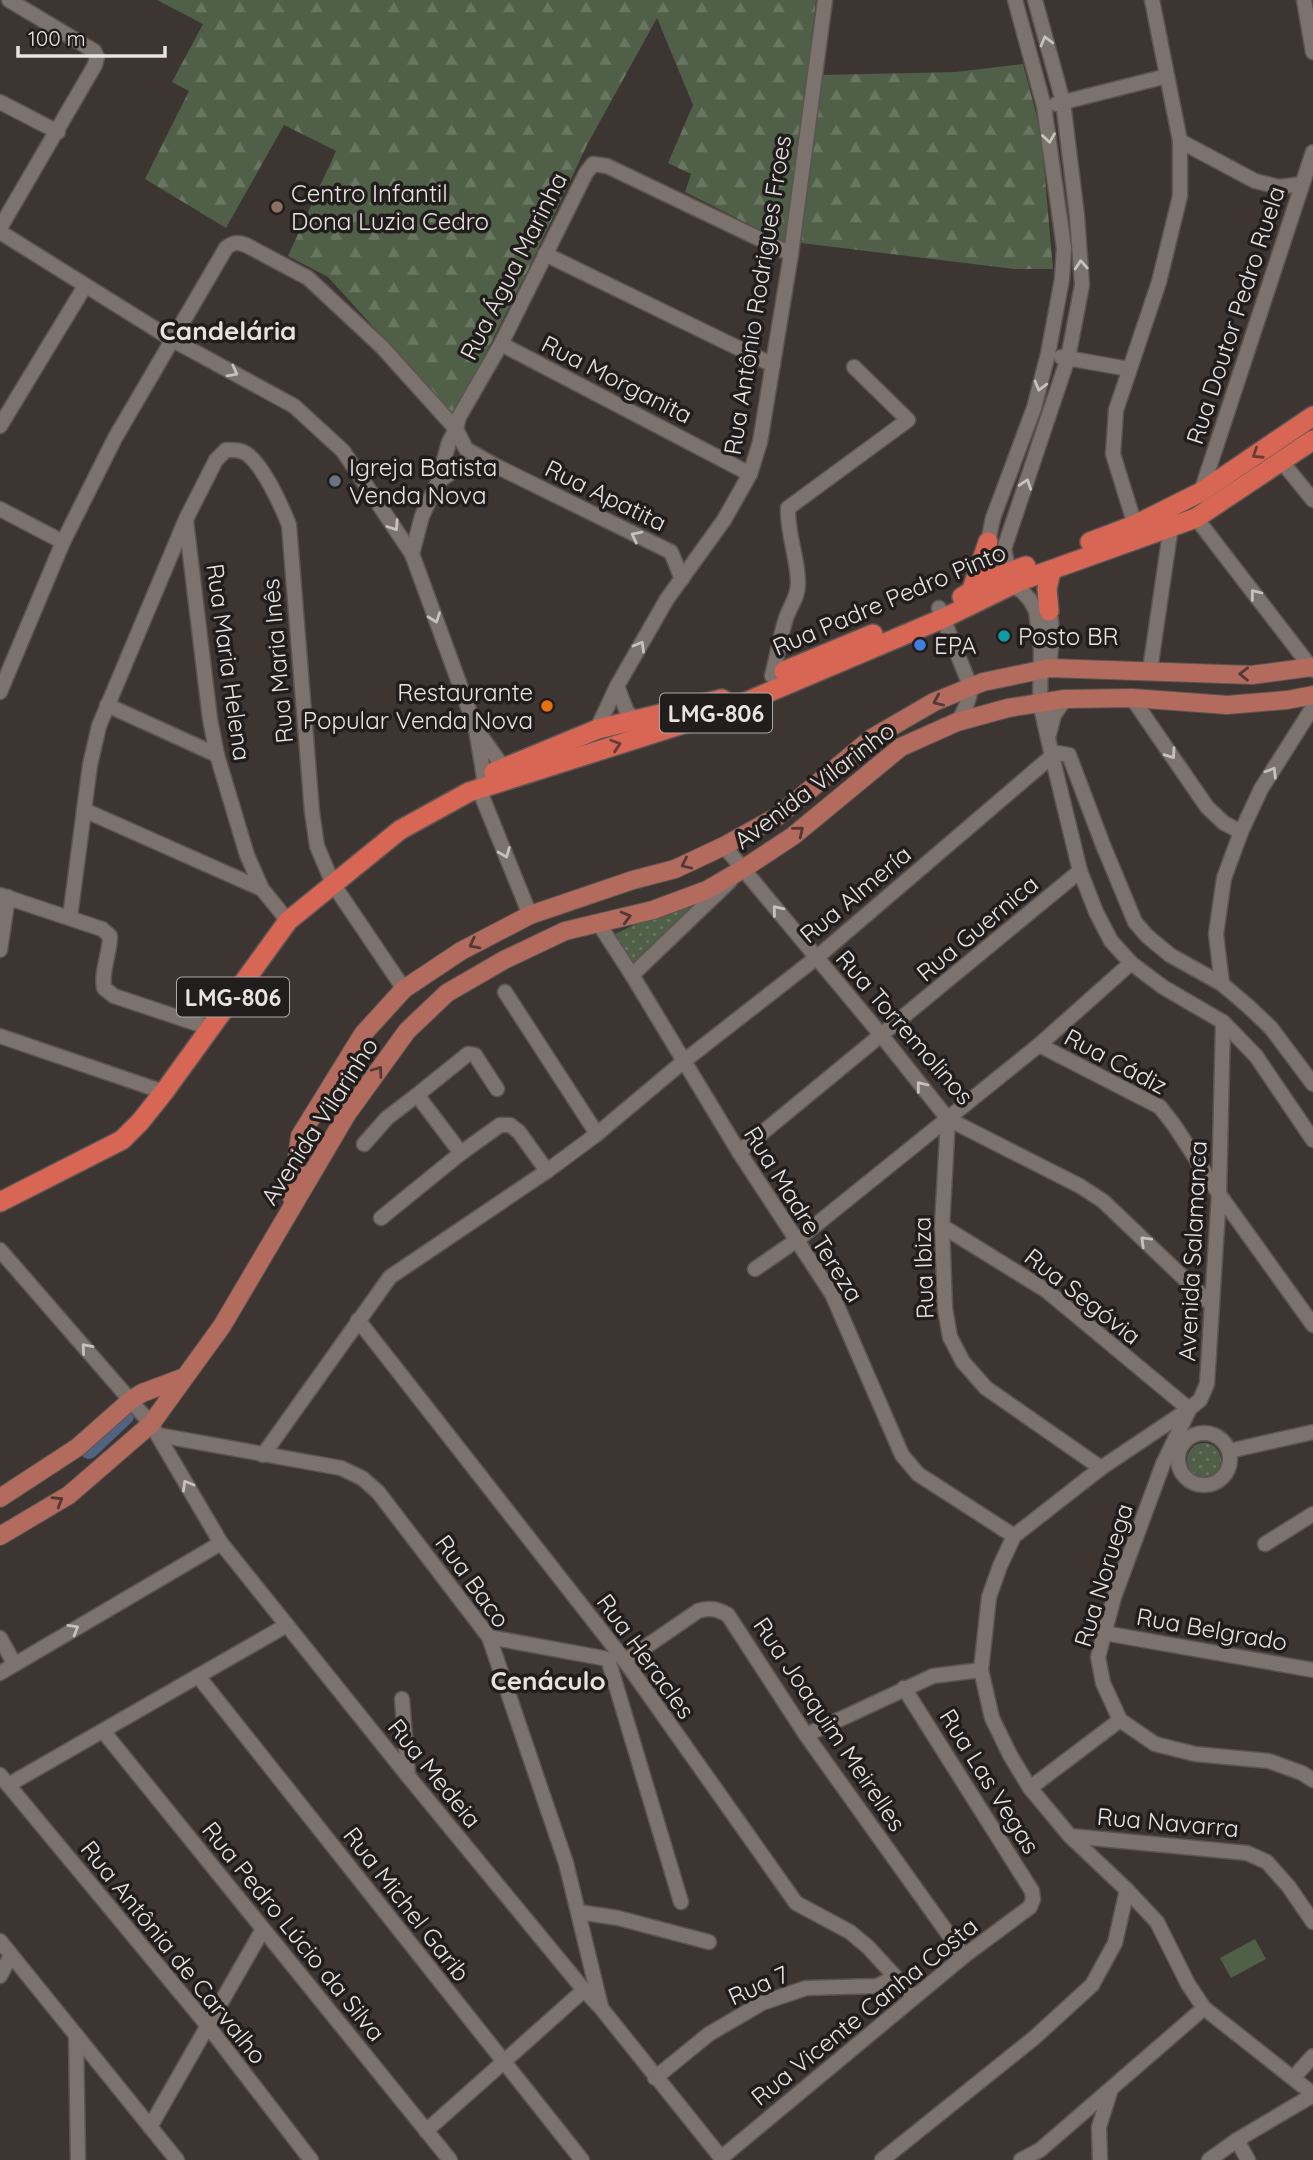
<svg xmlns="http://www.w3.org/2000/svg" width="1313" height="2160" font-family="Quicksand,sans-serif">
  <defs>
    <pattern id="grass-dots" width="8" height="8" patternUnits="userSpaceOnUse" patternTransform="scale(1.75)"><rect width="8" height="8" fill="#4f5f48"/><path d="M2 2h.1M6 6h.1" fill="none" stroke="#687662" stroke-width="1.8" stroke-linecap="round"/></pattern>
    <pattern id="forest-firs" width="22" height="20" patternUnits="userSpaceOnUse" patternTransform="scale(1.75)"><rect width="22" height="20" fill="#4f5f48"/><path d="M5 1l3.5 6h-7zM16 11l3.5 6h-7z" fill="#687662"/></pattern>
  </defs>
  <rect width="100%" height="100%" fill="#3d3531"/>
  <g fill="url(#grass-dots)">
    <polygon points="731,878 633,970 613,935"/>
    <circle cx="1204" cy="1460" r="17"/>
  </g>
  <g fill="url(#forest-firs)">
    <polygon points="157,0 816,0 788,244 685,192 691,174 668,163 693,105 657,18 587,145 529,268 454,416 328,277 288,256 336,151 284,125 226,228 145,179 189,91 172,82 203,24"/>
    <polygon points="1023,64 1041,132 1053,269 1014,269 801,243 822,75 956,72"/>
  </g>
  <polygon fill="#4f5f48" points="1255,1939 1266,1959 1231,1978 1220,1958"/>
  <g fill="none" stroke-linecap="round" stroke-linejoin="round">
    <polyline stroke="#516380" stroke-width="18" points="89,1450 125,1416"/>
    <defs>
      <g id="minor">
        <polyline points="1015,0 1044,106 1064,248 1062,279 1048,354 1034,408 993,518 988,542 994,578 1022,591 1030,600 1036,611 1041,649 1040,703 1052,756 1080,871 1096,912 1111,941 1131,963 1163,987 1223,1022 1256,1056 1313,1140"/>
        <polyline points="1304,0 1313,52"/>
        <polyline points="0,102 58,132"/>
        <polyline points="1056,104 1167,76"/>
        <polyline points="1180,141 1255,181 1279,187 1302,184"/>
        <polyline points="0,228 95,65 97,57 94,51 9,0"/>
        <polyline points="0,232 173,340 294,406 343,451 412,554 476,729 484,777 481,789 483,799 530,915"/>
        <polyline points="545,254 773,365"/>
        <polyline points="501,344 750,474"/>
        <polyline points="1061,357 1129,369"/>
        <polyline points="0,426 85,286"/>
        <polyline points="1282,462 1313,500"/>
        <path d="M438,482C459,466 465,463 492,465"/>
        <polyline points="1201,492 1313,152"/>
        <polyline points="0,509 63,542"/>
        <polyline points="1196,518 1313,670"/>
        <polyline points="186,521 210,719 217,755 247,855 262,889 288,921"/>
        <polyline points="1135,525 1113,454 1116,410 1159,282 1180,196 1180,141 1152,0"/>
        <polyline points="412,554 422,516 438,482 449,442 456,429 459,417 501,344 586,173 593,164 607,166 791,254"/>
        <polyline points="1015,577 1009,573 1004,549 1068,358 1082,285 1077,216 1063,102 1035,0"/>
        <path d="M1045,605C1056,620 1050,645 1050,663"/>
        <path d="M939,608L971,688C969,701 965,711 957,722"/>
        <polyline points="1150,670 1171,526"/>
        <path d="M772,676C777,657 780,637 786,618C790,606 798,598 798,583C798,558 787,534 788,508L908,420L854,367"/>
        <polyline points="617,686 627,712 637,720"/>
        <path d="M0,692L63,542L115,438L226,248C233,242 237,242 246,245L308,278L382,347L456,429L466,449L494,465L671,552L682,579"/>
        <polyline points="1132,698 1207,807 1224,823 1241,832"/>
        <polyline points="107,705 217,755"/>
        <polyline points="595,733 617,686 667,599 724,520 750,474 760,442 791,254 825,0"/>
        <polyline points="1049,734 1054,715 1065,699"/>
        <polyline points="481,736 508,774"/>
        <polyline points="84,810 262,889"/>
        <polyline points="724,846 882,1036 948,1119 1080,1186 1103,1201 1212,1305"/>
        <path d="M0,895L102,929L110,936C110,954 101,970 104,988L114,996L210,1028"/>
        <path d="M70,917L90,765L99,726L186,519L216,460L226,450C234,450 240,449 247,454C264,467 281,505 289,525L312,812L317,846L333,884L404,989"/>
        <polyline points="599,924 632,975 739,1152 832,1294 902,1455 918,1474 1014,1536"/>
        <polyline points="0,950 8,897"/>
        <polyline points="632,975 730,881"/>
        <polyline points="1222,984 1216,934 1224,878 1241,832 1261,789 1313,707"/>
        <polyline points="505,992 597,1134"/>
        <polyline points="1223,1022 1219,1194 1207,1384 1200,1400 1189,1409 1101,1468 1014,1536 1000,1566 989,1597 981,1670 992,1718 1010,1755 1030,1788 1070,1836 1127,1890 1157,1922 1188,1984 1204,2008 1313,2094"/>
        <polyline points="0,1036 164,1092"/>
        <polyline points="1039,1045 1160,1107 1174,1125 1219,1194 1313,1325"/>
        <polyline points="948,1119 942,1226 945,1308 950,1337 963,1362 986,1388 1101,1468"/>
        <polyline points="364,1144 387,1118 417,1095"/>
        <polyline points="739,1152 1080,871"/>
        <polyline points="461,1153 417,1095 468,1054 475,1055 497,1089"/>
        <polyline points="381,1218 461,1153 500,1125 510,1125 519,1132 547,1171"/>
        <polyline points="942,1226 1047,1291 1189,1409"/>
        <polyline points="0,1250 151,1424 221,1543 408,1776 584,1990 601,2008 723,2160"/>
        <polyline points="755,1269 797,1240 1039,1045 1131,963"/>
        <polyline points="358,1320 625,1661 796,1903 850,1932 868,1947 914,1997"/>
        <polyline points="1189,1410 1163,1464 1114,1597 1098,1657 1103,1683 1120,1720 1155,1744 1195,1754 1269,1761 1302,1773 1313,1780"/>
        <circle cx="1204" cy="1459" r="26"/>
        <polyline points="158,1435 341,1468 362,1478 378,1492 489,1637 566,1863 601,2007"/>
        <polyline points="1229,1451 1313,1432"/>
        <polyline points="263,1455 390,1277 547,1171 597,1134 684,1061 816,958 1052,756 1058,753 1069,755 1103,845 1135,922 1147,936 1170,955 1222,984 1249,1007 1271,1028 1313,1084"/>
        <polyline points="1265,1544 1313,1514"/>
        <polyline points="1104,1633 1313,1670"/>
        <polyline points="489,1637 608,1659"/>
        <polyline points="0,1638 14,1663"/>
        <polyline points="608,1659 681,1902"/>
        <path d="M625,1661L698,1611C710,1607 717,1609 728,1615L806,1735L964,1956"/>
        <polyline points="0,1673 221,1543"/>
        <polyline points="198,1676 582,2160"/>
        <polyline points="402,1699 408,1776"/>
        <polyline points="103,1731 450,2160"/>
        <polyline points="806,1735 933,1676 981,1670"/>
        <polyline points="0,1775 208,2026 311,2160"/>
        <polyline points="8,1785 287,1625"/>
        <polyline points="1030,1788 1120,1720"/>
        <polyline points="1070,1836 1247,1853 1267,1862 1289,1887 1313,1922"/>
        <polyline points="579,1912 618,1918 709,1942"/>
        <polyline points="0,1941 177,2160"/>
        <polyline points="0,1976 11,1955"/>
        <polyline points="76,2035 78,2160"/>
        <polyline points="1294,2077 1313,2056"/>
        <polyline points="655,2078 709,2034 762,2003 806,1988 877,1986 895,1977"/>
        <polyline points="150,2127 263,1929"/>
        <polyline points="426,2131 584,1990"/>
        <polyline points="1237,2140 1248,2160"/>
        <polyline points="721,2158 964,1956 1030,1907 1033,1899 1032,1891 904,1688"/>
        <polyline points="882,2160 1034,2038 1092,1985 1115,1943 1127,1890"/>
        <polyline points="1021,2160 1040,2150 1204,2008"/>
        <polyline points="1100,2160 1099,2127 1110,2092"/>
        <polyline points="1209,2160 1237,2140 1313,2095"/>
      </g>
      <g id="major">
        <polyline points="292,1198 300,1136 363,1034 404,989 461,951 530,915 633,880 675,869 724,846 778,816 872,738 934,702 983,682 1050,668 1252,675 1313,667"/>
        <polyline points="0,1498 78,1447 131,1400 142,1393 182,1378"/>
        <polyline points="0,1536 69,1495 151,1424 222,1326 347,1114 407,1031 447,993 504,960 565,931 653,910 707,890 743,869 793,836 901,747 957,722 1008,708 1065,699 1132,698 1227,705 1287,700 1313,695"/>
      </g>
      <g id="highway">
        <polyline points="1090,542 1135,525 1201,492 1313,416"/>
        <polyline points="971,592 988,542"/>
        <polyline points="962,597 994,578 1026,566"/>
        <polyline points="1049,611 1047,589 1051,571"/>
        <polyline points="784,671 873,634"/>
        <polyline points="494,772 598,729 722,699"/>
        <polyline points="0,1202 122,1140 140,1122 164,1092 288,921 400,830 469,792 727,710 944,618 1020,581 1196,518 1313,440"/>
      </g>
    </defs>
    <use href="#minor" stroke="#5b5451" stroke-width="17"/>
    <use href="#major" stroke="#5b5451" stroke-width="20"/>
    <use href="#highway" stroke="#5b5451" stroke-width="22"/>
    <use href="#minor" stroke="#7c726e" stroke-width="14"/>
    <use href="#major" stroke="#b36b5e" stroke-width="18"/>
    <use href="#highway" stroke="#d76754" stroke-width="19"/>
  </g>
  <defs><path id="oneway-chevron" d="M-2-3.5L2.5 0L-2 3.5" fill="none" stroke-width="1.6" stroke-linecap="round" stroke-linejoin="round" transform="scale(1.75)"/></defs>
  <g stroke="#c8c2be">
    <use href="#oneway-chevron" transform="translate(1046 41) rotate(-105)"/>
    <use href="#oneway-chevron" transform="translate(1049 138) rotate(82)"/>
    <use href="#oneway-chevron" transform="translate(1081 265) rotate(-94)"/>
    <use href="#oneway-chevron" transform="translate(233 372) rotate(28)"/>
    <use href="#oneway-chevron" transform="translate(1040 386) rotate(105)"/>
    <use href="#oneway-chevron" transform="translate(1026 484) rotate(-72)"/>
    <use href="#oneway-chevron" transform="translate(394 526) rotate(56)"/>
    <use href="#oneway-chevron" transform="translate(636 536) rotate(-153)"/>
    <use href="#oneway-chevron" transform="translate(1255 594) rotate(-128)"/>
    <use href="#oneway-chevron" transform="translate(435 618) rotate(70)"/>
    <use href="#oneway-chevron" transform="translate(640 646) rotate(-60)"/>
    <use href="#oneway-chevron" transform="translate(1171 754) rotate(55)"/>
    <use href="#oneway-chevron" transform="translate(1272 772) rotate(-58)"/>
    <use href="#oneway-chevron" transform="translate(505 853) rotate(68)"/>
    <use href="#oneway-chevron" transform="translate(777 910) rotate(-129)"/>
    <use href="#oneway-chevron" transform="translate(921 1086) rotate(-128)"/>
    <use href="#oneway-chevron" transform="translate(1145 1241) rotate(-136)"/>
    <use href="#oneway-chevron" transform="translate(86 1348) rotate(-131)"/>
    <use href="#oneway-chevron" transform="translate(187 1485) rotate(-120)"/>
    <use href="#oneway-chevron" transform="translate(74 1629) rotate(-30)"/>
  </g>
  <g stroke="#6a3b32">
    <use href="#oneway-chevron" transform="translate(1257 454) rotate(147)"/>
    <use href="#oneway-chevron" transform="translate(616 745) rotate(-18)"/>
  </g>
  <g stroke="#543833">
    <use href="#oneway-chevron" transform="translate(1244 674) rotate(-179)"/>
    <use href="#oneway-chevron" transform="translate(938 701) rotate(156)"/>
    <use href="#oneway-chevron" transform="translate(799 831) rotate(-39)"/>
    <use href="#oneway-chevron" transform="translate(686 864) rotate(155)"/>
    <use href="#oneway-chevron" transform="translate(626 917) rotate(-15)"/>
    <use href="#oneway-chevron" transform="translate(474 944) rotate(152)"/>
    <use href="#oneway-chevron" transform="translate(378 1071) rotate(-54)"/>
    <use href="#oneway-chevron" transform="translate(58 1501) rotate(-31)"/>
  </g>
  <circle fill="#8d6e63" stroke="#211d1c" stroke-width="2.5" cx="277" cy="207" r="7"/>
  <circle fill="#6b7280" stroke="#211d1c" stroke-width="2.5" cx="335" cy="481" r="7"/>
  <circle fill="#0f9aa8" stroke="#211d1c" stroke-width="2.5" cx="1004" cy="636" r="7"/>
  <circle fill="#3f7fe0" stroke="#211d1c" stroke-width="2.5" cx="920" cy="645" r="7"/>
  <circle fill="#e8710a" stroke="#211d1c" stroke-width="2.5" cx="547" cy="706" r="7"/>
  <g text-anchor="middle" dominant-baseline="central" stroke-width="7" stroke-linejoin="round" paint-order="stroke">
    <g fill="#211d1c" stroke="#ada8a6" stroke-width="2">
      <rect x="660" y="693.5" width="112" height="39" rx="5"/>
      <rect x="177" y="977.5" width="112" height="39" rx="5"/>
    </g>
    <g font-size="23" font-weight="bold" fill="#e9e4e1">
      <text x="716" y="713">LMG-806</text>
      <text x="233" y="997">LMG-806</text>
    </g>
    <g font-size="24" fill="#e9e4e1" stroke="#211d1c" text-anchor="start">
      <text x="291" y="193">Centro Infantil<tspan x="291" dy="28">Dona Luzia Cedro</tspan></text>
      <text x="349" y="467">Igreja Batista<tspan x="349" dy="28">Venda Nova</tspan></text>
      <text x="1018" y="636">Posto BR</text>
      <text x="934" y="645">EPA</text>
      <text x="533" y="692" text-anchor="end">Restaurante<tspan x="533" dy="28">Popular Venda Nova</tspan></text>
    </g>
    <g font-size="24" fill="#e9e4e1" stroke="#211d1c">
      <text transform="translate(513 266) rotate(-63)">Rua Água Marinha</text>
      <text transform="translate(757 295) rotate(-81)">Rua Antônio Rodrigues Froes</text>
      <text transform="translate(1235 315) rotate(-72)">Rua Doutor Pedro Ruela</text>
      <text transform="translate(617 379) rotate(27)">Rua Morganita</text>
      <text transform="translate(606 495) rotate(26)">Rua Apatita</text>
      <text transform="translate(889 599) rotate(-23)">Rua Padre Pedro Pinto</text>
      <text transform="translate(277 661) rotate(-95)">Rua Maria Inês</text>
      <text transform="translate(229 662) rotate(82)">Rua Maria Helena</text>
      <text transform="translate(814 785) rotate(-37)">Avenida Vilarinho</text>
      <text transform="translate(855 894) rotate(-40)">Rua Almería</text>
      <text transform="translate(977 928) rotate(-40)">Rua Guernica</text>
      <text transform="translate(905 1027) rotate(49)">Rua Torremolinos</text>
      <text transform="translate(1116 1061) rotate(28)">Rua Cádiz</text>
      <text transform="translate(319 1121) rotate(-57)">Avenida Vilarinho</text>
      <text transform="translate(804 1214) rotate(58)">Rua Madre Tereza</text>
      <text transform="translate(1192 1251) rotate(-87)">Avenida Salamanca</text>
      <text transform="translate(923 1268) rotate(-92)">Rua Ibiza</text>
      <text transform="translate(1083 1296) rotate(38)">Rua Segóvia</text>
      <text transform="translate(1103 1575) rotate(-73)">Rua Noruega</text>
      <text transform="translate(473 1581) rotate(54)">Rua Baco</text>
      <text transform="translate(1212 1629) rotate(10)">Rua Belgrado</text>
      <text transform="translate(646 1656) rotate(54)">Rua Heracles</text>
      <text transform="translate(830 1724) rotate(56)">Rua Joaquim Meirelles</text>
      <text transform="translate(435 1773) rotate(51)">Rua Medeia</text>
      <text transform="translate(990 1781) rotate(58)">Rua Las Vegas</text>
      <text transform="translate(1168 1822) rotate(5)">Rua Navarra</text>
      <text transform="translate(407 1904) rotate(52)">Rua Michel Garib</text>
      <text transform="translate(294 1931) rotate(51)">Rua Pedro Lúcio da Silva</text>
      <text transform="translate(174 1952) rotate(51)">Rua Antônia de Carvalho</text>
      <text transform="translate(758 1985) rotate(-24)">Rua 7</text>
      <text transform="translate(864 2011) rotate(-39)">Rua Vicente Canha Costa</text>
    </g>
    <g font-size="26" font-weight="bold" fill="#ece0db" stroke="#211d1c">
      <text x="228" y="330">Candelária</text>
      <text x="548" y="1680">Cenáculo</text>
    </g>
  </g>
  <path d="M18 46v10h147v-10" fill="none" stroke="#e9e4e1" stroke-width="3.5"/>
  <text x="28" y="46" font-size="21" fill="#e9e4e1" stroke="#211d1c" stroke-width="5" paint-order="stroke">100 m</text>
</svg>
